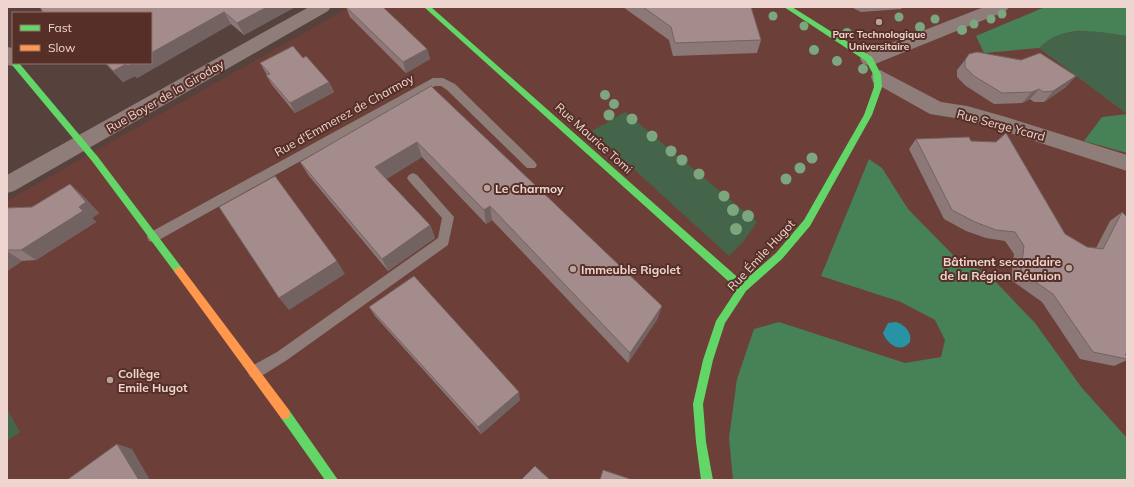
<svg xmlns="http://www.w3.org/2000/svg" width="1134" height="487" font-family="Mulish,sans-serif">
  <rect width="100%" height="100%" fill="#57413d"/>
  <polygon fill="#6c4038" points="350,7 1127,7 1127,480 7,480 7,201"/>
  <g fill="#44654a">
    <path d="M1092,31L1127,36V114L1039,48C1056,31 1069,32 1092,31Z"/>
    <polygon points="625,112 757,222 743,242 729,256 592,131"/>
    <polygon points="7,409 20,432 7,441"/>
  </g>
  <g fill="#478156">
    <path d="M1045,7H1127V36C1095,32 1064,23 1039,48L984,53L976,36Z"/>
    <polygon points="1127,114 1127,153 1084,141 1102,117"/>
    <polygon points="869,159 882,168 908,209 953,255 989,275 1035,323 1082,388 1127,438 1127,480 733,480 729,438 737,379 754,329 779,322 905,363 941,357 945,340 935,320 901,302 821,276"/>
  </g>
  <path fill="#2793a5" d="M896,322C905,325 912,332 910,342C900,354 887,344 883,333L888,323Z"/>
  <g fill="none" stroke-linecap="round" stroke-linejoin="round">
    <g fill="#8e7d79" fill-rule="evenodd">
      <polygon points="433,78 443,78 455,84 535,162 537,165 535,168 527,168 447,90 441,86 435,86 157,241 153,242 149,241 147,237 149,233"/>
      <polygon points="413,173 417,175 454,217 448,245 287,360 260,377 255,378 250,377 248,372 250,367 277,352 438,238 442,218 409,181 407,178 409,175"/>
    </g>
    <g fill="#8e7d79" fill-rule="evenodd">
      <polygon points="309,7 331,7 328,11 14,191 7,193 7,175"/>
      <polygon points="984,7 1009,7 1006,11 875,64 869,65 863,64 860,59 863,54"/>
      <polygon points="7,47 13,48 13,63 20,63 19,65 13,66 7,65"/>
      <polygon points="880,70 941,102 967,106 1006,117 1127,155 1127,171 1004,131 967,120 930,114 873,82 871,77 873,72"/>
    </g>
    <g fill="#63d668" fill-rule="evenodd">
      <polygon points="424,7 431,7 743,282 776,253 804,220 864,115 874,87 873,74 866,61 784,7 792,7 872,57 881,74 882,87 872,115 810,226 782,259 746,291 725,323 713,360 703,404 706,442 713,480 701,480 696,442 693,404 703,360 716,321 737,289"/>
      <polygon points="12,61 13,63 19,63 98,157 182,268 184,271 182,274 179,275 176,274 92,161 12,65"/>
      <polygon points="285,409 289,410 338,480 325,480 281,418 280,414 281,410"/>
    </g>
    <polygon fill="#ff974d" fill-rule="evenodd" points="179,267 182,268 289,410 290,414 289,418 285,419 281,418 176,274 174,271 176,268"/>
  </g>
  <g fill="#7ba67e">
    <circle cx="1002" cy="14" r="4.5"/>
    <circle cx="773" cy="16" r="4.5"/>
    <circle cx="899" cy="17" r="4.5"/>
    <circle cx="935" cy="19" r="4.5"/>
    <circle cx="991" cy="19" r="4.5"/>
    <circle cx="974" cy="24" r="4.5"/>
    <circle cx="804" cy="26" r="4.5"/>
    <circle cx="920" cy="27" r="5"/>
    <circle cx="962" cy="30" r="5"/>
    <circle cx="847" cy="33" r="5"/>
    <circle cx="814" cy="50" r="5"/>
    <circle cx="837" cy="61" r="5"/>
    <circle cx="863" cy="69" r="5"/>
    <circle cx="605" cy="95" r="5"/>
    <circle cx="614" cy="104" r="5"/>
    <circle cx="609" cy="115" r="5.5"/>
    <circle cx="632" cy="119" r="5.5"/>
    <circle cx="652" cy="136" r="5.5"/>
    <circle cx="671" cy="151" r="5.5"/>
    <circle cx="812" cy="158" r="5.5"/>
    <circle cx="682" cy="160" r="5.5"/>
    <circle cx="800" cy="168" r="5.5"/>
    <circle cx="699" cy="174" r="5.5"/>
    <circle cx="786" cy="179" r="5.5"/>
    <circle cx="724" cy="196" r="5.5"/>
    <circle cx="733" cy="210" r="6"/>
    <circle cx="748" cy="216" r="6"/>
    <circle cx="736" cy="229" r="6"/>
  </g>
  <g fill="#8d7878">
    <polygon points="295,7 244,35 231,24 137,78 135,76 123,82 105,63 151,63 151,13"/>
    <polygon points="346,7 427,49 430,59 406,73 350,17"/>
    <polygon points="623,7 751,7 761,40 757,53 673,56 669,40"/>
    <polygon points="851,7 902,7 901,9 861,12"/>
    <polygon points="303,58 329,82 334,92 295,113 272,85 266,75 267,75 260,63"/>
    <polygon points="965,60 1066,87 1044,102 1034,102 1030,99 1022,103 994,104 966,86 957,77 957,70"/>
    <polygon points="431,86 658,318 628,363 492,220 486,224 422,157 386,179 430,225 435,238 388,271 309,176 300,162"/>
    <polygon points="916,139 971,141 1065,234 1087,247 1096,248 1110,221 1122,212 1127,217 1127,360 1114,366 1080,359 1042,302 1011,280 1014,254 1005,241 986,238 966,231 944,219 909,149"/>
    <polygon points="70,184 83,196 99,213 92,218 96,222 36,260 22,261 7,271 7,208 32,207"/>
    <polygon points="369,307 520,400 481,434 375,316"/>
  </g>
  <g fill="#736262">
    <polygon points="267,7 295,7 244,35 237,23"/>
    <polygon points="224,12 231,24 137,78 135,76 123,82 113,71 126,64 133,63 151,63 151,53"/>
    <polygon points="427,49 430,59 406,73 403,62"/>
    <polygon points="1076,76 1066,87 1044,102 1053,91"/>
    <polygon points="329,82 334,92 295,113 290,103"/>
    <polygon points="1039,89 1030,99 1022,103 1032,92"/>
    <polygon points="417,142 422,157 382,182 375,167"/>
    <polygon points="70,184 83,196 99,213 92,218 96,222 36,260 21,250"/>
    <polygon points="490,206 492,220 486,224 484,210"/>
    <polygon points="430,225 435,238 388,271 382,259"/>
    <polygon points="7,251 22,261 7,271"/>
    <polygon points="337,261 345,274 289,310 279,298"/>
    <polygon points="662,306 658,318 628,363 630,353"/>
    <polygon points="519,392 520,400 481,434 478,427"/>
    <polygon points="117,444 132,449 150,480 139,480"/>
  </g>
  <g fill="#a48c8c" stroke="#736262">
    <polygon points="40,7 267,7 237,23 224,12 151,53 151,13 43,13"/>
    <polygon points="346,7 383,7 427,49 403,62"/>
    <polygon points="643,7 751,7 761,40 675,43 671,27"/>
    <polygon points="293,46 303,58 306,56 329,82 290,103 266,75 270,74 260,63"/>
    <polygon points="977,52 1021,60 1040,53 1076,76 1053,91 1043,92 1039,89 1032,92 1002,93 974,76 965,67 965,60 969,54"/>
    <polygon points="106,63 133,63 128,66 126,64 113,71"/>
    <polygon points="431,86 662,306 630,353 490,206 484,210 417,142 375,167 430,225 382,259 300,162"/>
    <polygon points="1006,133 1065,234 1087,247 1103,249 1122,212 1127,217 1127,354 1125,354 1127,357 1127,359 1093,352 1053,294 1021,272 1024,246 1015,232 996,230 975,222 952,210 916,139 969,137 971,141 996,142"/>
    <polygon points="275,176 337,261 279,298 219,207"/>
    <polygon points="70,184 86,202 79,207 83,211 21,250 7,250 7,208 32,207"/>
    <polygon points="414,276 519,392 478,427 369,307"/>
    <polygon points="117,444 139,480 67,480"/>
    <polygon points="535,466 550,480 521,480"/>
    <polygon points="603,470 633,480 600,480"/>
  </g>
  <g fill="#b9a19c" stroke="#563028" stroke-width="1.5">
    <circle cx="879" cy="22" r="4"/>
    <circle cx="487" cy="188" r="4"/>
    <circle cx="1069" cy="268" r="4"/>
    <circle cx="573" cy="269" r="4"/>
    <circle cx="110" cy="380" r="4"/>
  </g>
  <g text-anchor="middle" dominant-baseline="central" stroke-width="4" stroke-linejoin="round" paint-order="stroke">
    <g font-size="10" font-weight="bold" fill="#eed5cf" stroke="#563028">
      <text x="879" y="34">Parc Technologique<tspan x="879" dy="12">Universitaire</tspan></text>
    </g>
    <g font-size="12" fill="#eed5cf" stroke="#563028">
      <text transform="translate(165 96) rotate(-30)">Rue Boyer de la Giroday</text>
      <text transform="translate(344 115) rotate(-29)">Rue d'Emmerez de Charmoy</text>
      <text transform="translate(1001 125) rotate(15)">Rue Serge Ycard</text>
      <text transform="translate(594 138) rotate(42)">Rue Maurice Tomi</text>
      <text transform="translate(761 255) rotate(-47)">Rue Émile Hugot</text>
    </g>
    <g font-size="12" font-weight="bold" fill="#eed5cf" stroke="#563028" text-anchor="start">
      <text x="495" y="188">Le Charmoy</text>
      <text x="1061" y="261" text-anchor="end">Bâtiment secondaire<tspan x="1061" dy="14">de la Région Réunion</tspan></text>
      <text x="581" y="269">Immeuble Rigolet</text>
      <text x="118" y="373">Collège<tspan x="118" dy="14">Emile Hugot</tspan></text>
    </g>
  </g>
  <rect width="1134" height="487" fill="none" stroke="#eed5cf" stroke-width="16"/>
  <rect x="12" y="12" width="140" height="52" fill="#563028" stroke="#93726b"/>
  <rect x="20" y="25" width="20" height="6" fill="#63d668" stroke="#93726b"/>
  <text x="48" y="32" font-size="12" fill="#eed5cf">Fast</text>
  <rect x="20" y="45" width="20" height="6" fill="#ff974d" stroke="#93726b"/>
  <text x="48" y="52" font-size="12" fill="#eed5cf">Slow</text>
</svg>
